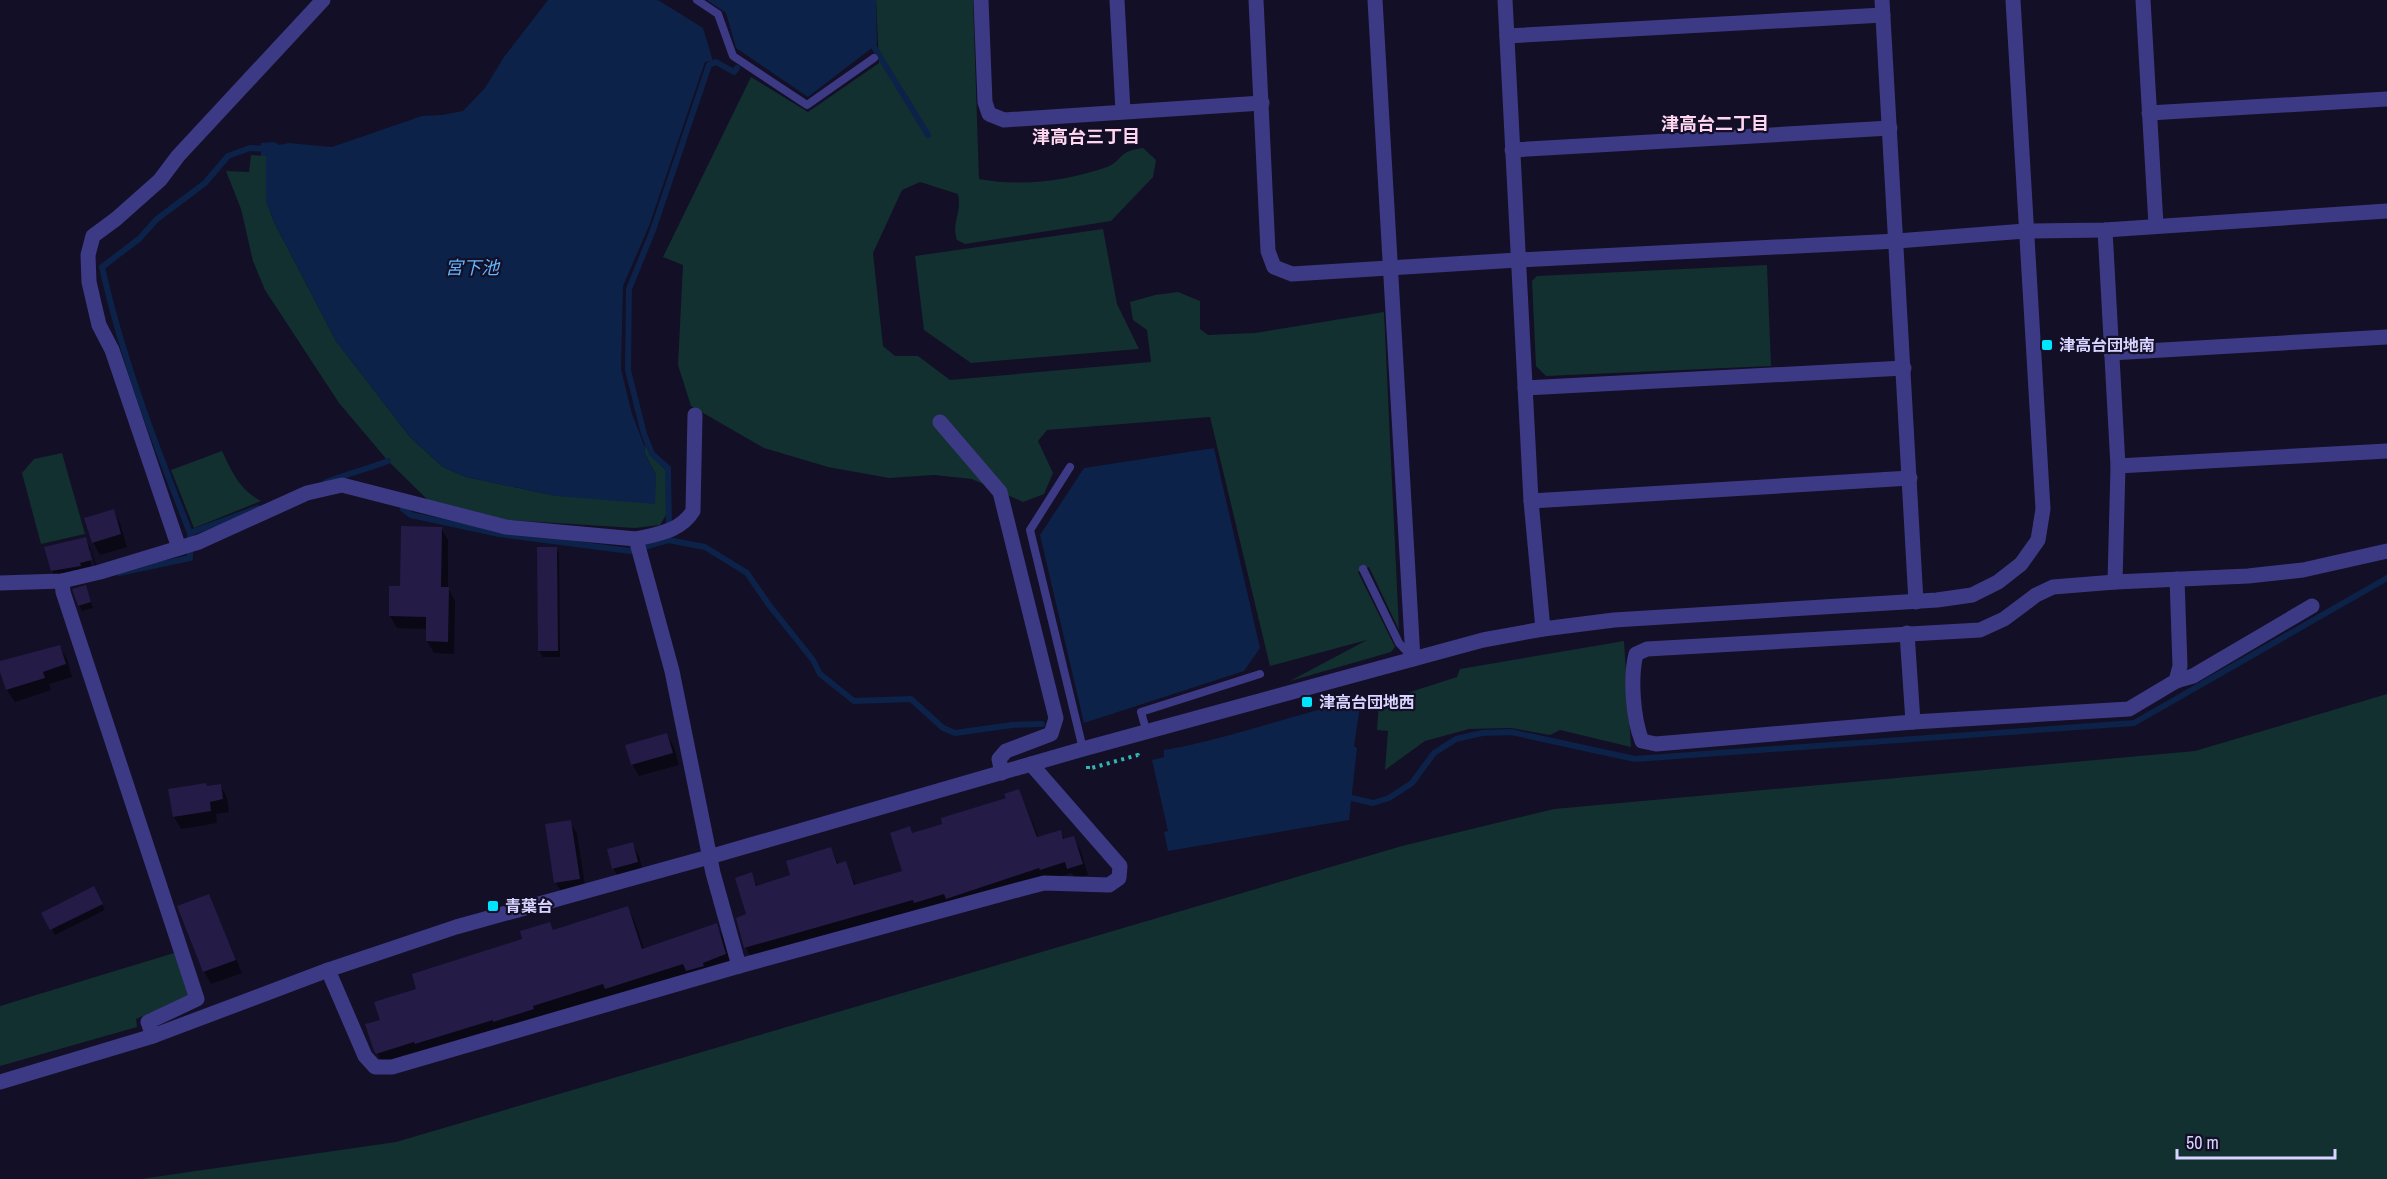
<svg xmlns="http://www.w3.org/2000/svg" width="2387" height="1179" font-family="'Archivo Narrow','Noto Sans JP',sans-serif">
  <rect width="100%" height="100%" fill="#130f26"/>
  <g fill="#12302f">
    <path d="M876,0H973L979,179C1022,187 1066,181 1107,167C1124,160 1117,151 1143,148L1156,160L1153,177L1111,221L965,244L957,240C951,222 962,215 958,194L920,182L902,190L873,253L883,346L895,356H918L950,380L1151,362L1147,330L1133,320L1130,302L1155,295L1178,292L1200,301V329L1208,335L1255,333L1384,312L1399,630L1369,567L1358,572L1395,647L1391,652L1290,681L1367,640L1270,666L1210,417L1047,430L1038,441L1053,473L1044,494L1023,502L972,479L934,475L889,478L828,467L764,448L691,406L678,365L683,265L663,257L751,77L808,112L879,63Z"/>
    <polygon points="251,155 266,156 266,200 274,222 336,341 410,437 443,467 466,477 556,496 656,475 645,454 644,445 666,471 666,515 660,525 635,528 508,520 428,500 388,461 339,403 265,290 253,261 241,209 226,171 249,172"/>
    <polygon points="1103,229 1117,304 1139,349 971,363 924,330 915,256"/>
    <polygon points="1767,265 1771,366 1546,376 1536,366 1532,281 1537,276"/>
    <path d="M222,451C232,472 239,489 261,501L194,528L171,470Z"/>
    <polygon points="62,453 85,534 41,544 22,473 34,459"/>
    <polygon points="1624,641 1631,747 1560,730 1550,735 1511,728 1469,729 1425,741 1385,770 1388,731 1377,730 1379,702 1457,677 1460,669"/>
    <polygon points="2387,694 2387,1179 141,1179 396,1142 1402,846 1554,809 2195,751"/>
    <polygon points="174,953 190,996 136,1019 137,1027 0,1066 0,1006"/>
  </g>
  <g fill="#0c2248">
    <polygon points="548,0 658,0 703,28 713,61 705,62 649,226 623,286 621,369 632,414 644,445 645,454 656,475 655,504 556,496 466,477 443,467 410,437 336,341 274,222 266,200 266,156 261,156 261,143 274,142 279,145 289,143 332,147 422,116 442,115 463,111 485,88 504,57"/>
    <polygon points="707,0 876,0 877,44 808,97 736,48 726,13"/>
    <polygon points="1214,448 1260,648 1244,671 1084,723 1040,535 1084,468"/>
    <path d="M1361,700L1354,746L1357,748L1349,820L1168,851L1164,832L1168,831L1152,760L1164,757V750C1231,739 1295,713 1361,700Z"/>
  </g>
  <g fill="#0007" fill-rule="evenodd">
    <polygon points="113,511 120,523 127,547 100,555 93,542"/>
    <polygon points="441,528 448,540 448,588 455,601 454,654 434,653 427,641 427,629 397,628 390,616 401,587"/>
    <path d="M85,538L92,551L98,573L59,583L52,571ZM88,550H91L95,567L92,568Z"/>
    <polygon points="556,548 559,554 560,657 543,657 539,651"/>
    <polygon points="85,587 93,608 82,611 79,605"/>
    <polygon points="59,646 67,659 72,677 49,684 51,690 15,702 7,690 0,663"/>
    <polygon points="667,735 674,747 679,765 639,776 632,764"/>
    <polygon points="220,785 227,798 229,812 216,814 217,823 181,829 174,817 170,790"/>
    <polygon points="1019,791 1039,838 1060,831 1065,840 1073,838 1080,849 1088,875 1075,879 1072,873 752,959 746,948 737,919 748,915 751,874 758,887 792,876 831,849 839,865 845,863 856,886 904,872 912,834 944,825 1007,799"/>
    <polygon points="570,822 577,834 586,892 563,895 556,883 547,825"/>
    <polygon points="632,844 639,856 644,875 620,880 613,868"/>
    <polygon points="94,888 105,910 55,935 43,913"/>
    <polygon points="209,896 242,973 211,984 204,971"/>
    <polygon points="627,908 634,920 644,949 716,925 723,937 732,967 384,1065 377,1053 381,1021 418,990 553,931"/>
  </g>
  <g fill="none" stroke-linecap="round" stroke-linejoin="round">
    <g stroke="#0c2248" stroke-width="6">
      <polyline points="871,42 928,135"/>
      <path d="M326,482C347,474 367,469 388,461"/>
      <polyline points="403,509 411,515 499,534 630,551 668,540 705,547 747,573 769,605 813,660 820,674 854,701 911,699 943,728 955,733 1012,725 1042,724"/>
      <polyline points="669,524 668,468 652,454 644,434 628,370 629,289 653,230 709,65 716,62 734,72 737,68"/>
      <path d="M190,533C156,446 122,358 102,267L139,239L157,219L205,183L228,156L250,148L268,149"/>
      <polyline points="119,573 190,558 190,533 258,508"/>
      <polyline points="1343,796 1373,803 1389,798 1412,783 1434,753 1456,739 1482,733 1511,732 1635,759 2134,723 2387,578"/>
    </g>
  </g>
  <g fill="#241b47">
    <polygon points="114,509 121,534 92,543 84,518"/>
    <polygon points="401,526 442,527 441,587 449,587 448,642 426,641 426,617 389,616 389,586 400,586"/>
    <polygon points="86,537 92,560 80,563 81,566 51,571 44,547"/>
    <polygon points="537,547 557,547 558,651 538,651"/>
    <polygon points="86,585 91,602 78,606 72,589"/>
    <polygon points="60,645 66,664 43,672 45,678 6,690 0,672 0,661"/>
    <polygon points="667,733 673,753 631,765 625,745"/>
    <polygon points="206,783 207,786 221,784 223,799 210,802 211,811 173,817 168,789"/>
    <polygon points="1019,789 1037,837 1061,830 1063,839 1074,836 1083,864 1067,869 1065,862 1040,870 1039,868 946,899 944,894 914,903 913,900 744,948 736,918 746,914 735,878 752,872 756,886 790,875 786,861 831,847 837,864 846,861 854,885 902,871 890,833 910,826 912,833 942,824 941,818 1006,798 1004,794"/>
    <polygon points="571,820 580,879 554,883 545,824"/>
    <polygon points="633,842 638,862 612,869 607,849"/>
    <polygon points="94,886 103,904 50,930 41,913"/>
    <polygon points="209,894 236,960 203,972 177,906"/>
    <polygon points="628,906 642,949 717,923 726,954 703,963 704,966 686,971 683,964 605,989 603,984 533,1006 534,1009 493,1022 493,1020 415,1044 414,1042 376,1054 374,1051 365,1024 380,1020 374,1002 416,989 412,974 522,939 520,931 550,922 553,930"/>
  </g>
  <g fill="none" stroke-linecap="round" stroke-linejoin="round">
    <polyline stroke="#2fb8b0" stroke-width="4" stroke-dasharray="3 4.5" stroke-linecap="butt" points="1088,766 1088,769 1138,755 1139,759"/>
    <g stroke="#3d3a85" stroke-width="8">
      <polyline points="697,0 718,14 733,56 807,105 874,58"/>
      <polyline points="1070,467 1030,530 1083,749"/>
      <polyline points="1363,569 1399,643 1411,656"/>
      <polyline points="1147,733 1141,712 1260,674"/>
    </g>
    <g stroke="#3d3a85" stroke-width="15">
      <polyline points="981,0 985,102 989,114 1004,120 1262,103"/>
      <polyline points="1117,0 1123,111"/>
      <polyline points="1256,0 1268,251 1274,267 1292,274 1517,260 1897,241 2025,231 2105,230 2387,211"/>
      <polyline points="1375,0 1413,659"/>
      <polyline points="1505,0 1531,501 1543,629"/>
      <polyline points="1882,0 1916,602"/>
      <polyline points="2143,0 2156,225"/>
      <polyline points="1507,36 1883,15"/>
      <polyline points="2149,113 2387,99"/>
      <polyline points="1512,150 1890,128"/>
      <polyline points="2105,230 2118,466 2115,582 2248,576 2303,570 2387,551"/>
      <polyline points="2111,353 2387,337"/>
      <polyline points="1525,388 1904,368"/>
      <polyline points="940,422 1000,492 1056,718 1051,734 1006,751 999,759 1002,773"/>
      <polyline points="2118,466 2387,451"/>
      <polyline points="1531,501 1910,478"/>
      <path d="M636,539C658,534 681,531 693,511L695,415"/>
      <polyline points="179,548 112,350 99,325 89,282 88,255 93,236 116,219 160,180 178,156 323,0"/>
      <polyline points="62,581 63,592 197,999 148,1022 153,1036"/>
      <path d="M2115,582L2053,587L2036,595L2004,619L1980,630L1647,649L1636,654C1630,677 1633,719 1642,741L1656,744L1913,722L2129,709L2176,681L2180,666L2177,579"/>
      <polyline points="0,583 62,581 100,572 199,542 307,493 342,485 506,527 636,539 672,671 713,873 739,966"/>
      <polyline points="1907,633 1913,722"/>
      <polyline points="2176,681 2193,676 2312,606"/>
      <polyline points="328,970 365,1056 375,1067 392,1067 739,966 1021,889 1044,883 1109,885 1119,878 1120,866 1031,764"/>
    </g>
    <polyline stroke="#3d3a85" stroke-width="15" points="0,1082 153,1036 328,970 456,927 709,857 1083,749 1483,640 1543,629 1614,620 1937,600 1972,595 1998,582 2021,564 2038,540 2043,509 2013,0"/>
  </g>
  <g fill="#00e5ff" stroke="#130f26" stroke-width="2">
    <rect x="2041" y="339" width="12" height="12" rx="3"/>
    <rect x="1301" y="696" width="12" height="12" rx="3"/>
    <rect x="487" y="900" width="12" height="12" rx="3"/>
  </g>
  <g text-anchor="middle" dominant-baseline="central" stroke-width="4.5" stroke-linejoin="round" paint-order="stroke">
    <g font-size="16" font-weight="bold" fill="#d9d4ff" stroke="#130f26" text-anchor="start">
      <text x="2059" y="345">津高台団地南</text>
      <text x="1319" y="702">津高台団地西</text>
      <text x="505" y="906">青葉台</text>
    </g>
    <g font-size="18" font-weight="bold" fill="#ffd6f0" stroke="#130f26">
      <text x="1715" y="123">津高台二丁目</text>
      <text x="1086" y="136">津高台三丁目</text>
    </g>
    <g font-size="18" font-style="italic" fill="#62b6ff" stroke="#130f26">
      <text x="472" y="267">宮下池</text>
    </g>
  </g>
  <path d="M2177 1149v9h158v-9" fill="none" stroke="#d9d4ff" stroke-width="3"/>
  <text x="2186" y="1149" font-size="18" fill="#d9d4ff" stroke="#130f26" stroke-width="4.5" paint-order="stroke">50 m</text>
</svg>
